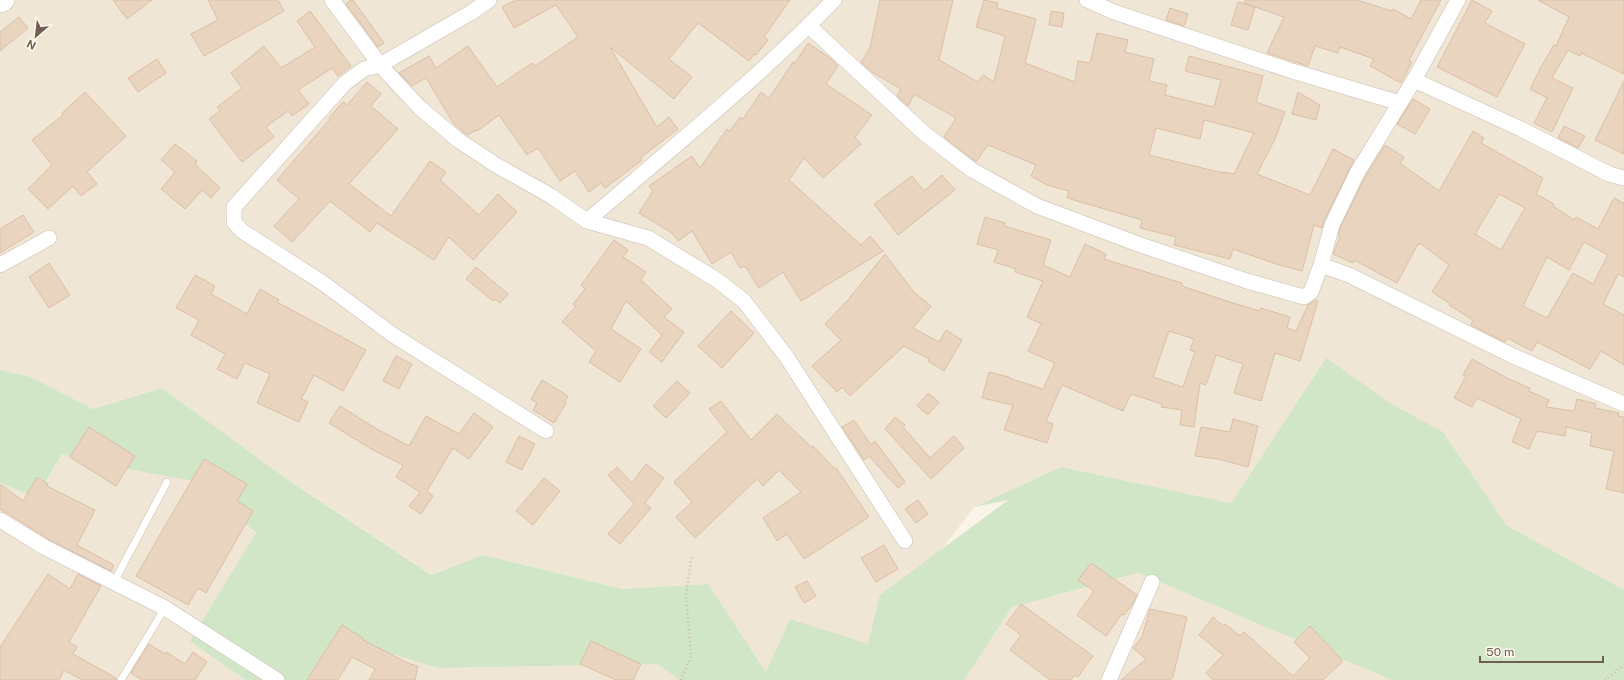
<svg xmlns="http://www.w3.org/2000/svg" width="1624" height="680" font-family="'Public Sans',sans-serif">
  <rect width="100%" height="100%" fill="#f9f4e7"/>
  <g fill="#f0e6d6">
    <polygon points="0,0 1624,0 1624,590 1506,525 1326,358 1231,503 1061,467 974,507 869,645 766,672 708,584 622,589 483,555 431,575 291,482 162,388 93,409 31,377 0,370"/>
    <polygon points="62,454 105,465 193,481 256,534 191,641 246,680 0,680 0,483 36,497"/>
    <polygon points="1138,573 1336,656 1392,680 964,680 1012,607"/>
    <polygon points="336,637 438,668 658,664 679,680 308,680"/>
  </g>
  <polygon fill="#d1e5c7" points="1326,358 1393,405 1443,432 1506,525 1624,590 1624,680 1392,680 1138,573 1012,607 964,680 679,680 658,664 438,668 336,637 308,680 246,680 190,641 256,533 193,481 105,465 62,454 36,497 0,483 0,370 31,377 93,409 162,388 291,482 431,575 483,555 622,589 708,584 766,672 790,619 868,644 880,595 1008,500 974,507 1061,467 1231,503"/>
  <g fill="#e9d4c0" stroke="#dbbfa5" fill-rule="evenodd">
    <polygon points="113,0 152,0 127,19"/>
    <polygon points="208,0 278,0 284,11 204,56 191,34 218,20"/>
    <polygon points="351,0 353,0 384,43 378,47 346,4"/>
    <polygon points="516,0 790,0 764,37 768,40 756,55 754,54 749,61 698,23 669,59 692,77 674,99 610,47 657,127 669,117 678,129 640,158 642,160 605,188 601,183 589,192 575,171 560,181 538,148 527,155 499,115 477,131 476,130 467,135 454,124 426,78 412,86 399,73 429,56 436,68 468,46 497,87 532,63 535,66 578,37 556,5 514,28 502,7"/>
    <path d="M880,0H953L939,60L978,82L983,75L994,82L1005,36L976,27L984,0L998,3L997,8L1036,19L1025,63L1075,82L1078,61L1090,63L1097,33L1128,40L1125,52L1154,59L1149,81L1167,85L1165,95L1214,107L1221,80L1185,71L1189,56L1263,76L1256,102L1285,112L1276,137L1257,174L1310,195L1333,149L1354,160L1324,221L1322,228L1314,225L1302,271L1276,264L1233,249L1230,259L1174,245L1176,237L1140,228L1142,220L1067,198L1069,191L1047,185L1031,176L1036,165L988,145L976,162L944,137L956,118L914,94L908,106L897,96L901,89L872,72L861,62L870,48ZM1204,120L1254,133L1234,174L1223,172V173L1149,155L1156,128L1200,139Z"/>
    <polygon points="1245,0 1357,0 1392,11 1393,9 1411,19 1421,0 1441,0 1409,60 1412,62 1401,83 1370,66 1374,59 1340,47 1338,53 1315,46 1308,66 1267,53 1284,17 1244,3"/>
    <polygon points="1472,0 1492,11 1485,23 1525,44 1497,97 1437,67"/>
    <polygon points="1538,0 1624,0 1624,74 1581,53 1580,56 1568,50 1552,78 1573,88 1552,132 1534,123 1547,98 1530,89 1541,67 1554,45 1556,46 1569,17"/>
    <polygon points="1238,2 1255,7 1248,30 1231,25"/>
    <polygon points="1170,8 1188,14 1184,26 1166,20"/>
    <polygon points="310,11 351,66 338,76 332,68 298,90 309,104 292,116 288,111 266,127 274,137 242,162 209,119 220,111 217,107 242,88 231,73 264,46 281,68 315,47 297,21"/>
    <polygon points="1051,11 1064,13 1062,27 1049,25"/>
    <polygon points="19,17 28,28 0,51 0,32"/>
    <polygon points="808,43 830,58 838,66 826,84 872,115 855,137 861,144 823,178 804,158 789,180 861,245 870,236 883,251 801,301 783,272 759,288 745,266 740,268 731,252 712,264 692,231 678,241 672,233 639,213 653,191 649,186 692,156 700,168 727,129 730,131 740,117 743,119 761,92 769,98 793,62 795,63"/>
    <polygon points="157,59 166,73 138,92 128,78"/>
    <polygon points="1624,81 1624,154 1595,140"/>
    <polygon points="367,82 381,94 371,106 398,129 349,184 391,216 430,161 446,172 440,180 479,215 498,194 517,212 473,260 449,237 434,260 377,223 370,232 330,201 292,242 274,226 299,199 277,180 330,119 329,118 343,102 347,105"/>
    <polygon points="85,92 126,136 87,172 97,184 81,196 73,186 48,209 28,189 52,165 32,140 63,115 62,113"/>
    <polygon points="1298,92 1320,105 1316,120 1292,114"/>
    <polygon points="1413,99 1430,109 1415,134 1397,124"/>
    <polygon points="1564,126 1585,136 1578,148 1558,138"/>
    <path d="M1473,131L1484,138L1481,143L1543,178L1536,194L1554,204L1553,206L1574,220L1576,217L1598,229L1614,198L1624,203V277L1618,274L1603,304L1624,315V365L1601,351L1590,369L1537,342L1532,351L1507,338L1505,342L1471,325L1473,320L1449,305L1450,304L1432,292L1449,265L1420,243L1419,245L1418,244L1397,283L1354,260L1353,263L1333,254L1340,237L1338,236L1340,228L1365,177L1385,145L1404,157L1400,163L1439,191ZM1499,194L1525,208L1501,250L1475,234ZM1584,242L1608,255L1593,284L1573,273L1547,318L1523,306L1547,257L1569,270Z"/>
    <polygon points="175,144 197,161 195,164 220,188 211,198 202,190 185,209 161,189 175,172 161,160"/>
    <polygon points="942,175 955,190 898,235 874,204 912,176 924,191"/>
    <polygon points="23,215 34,232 0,253 0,229"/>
    <path d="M985,217L1005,223L1004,226L1051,240L1043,265L1070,277L1085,244L1106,254L1104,259L1182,283V286L1233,303L1260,311L1261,308L1290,317L1287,328L1296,331L1308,305L1316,300L1318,301L1300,361L1275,353L1261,401L1234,393L1243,364L1216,355L1206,385L1200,383L1194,427L1180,425L1182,410L1161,407L1162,404L1131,394L1123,411L1062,385L1046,421L1053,424L1047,443L1004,430L1013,405L982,398L989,372L1009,377V378L1043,389L1055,363L1028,351L1041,324L1027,317L1043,281L1015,272L1016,269L994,262L998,250L977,244ZM1169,331L1194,339L1190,350L1195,352L1183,387L1153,377Z"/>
    <polygon points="614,240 628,250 623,257 646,272 641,280 672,309 664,317 684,332 662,362 649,352 662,335 626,301 611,329 641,349 620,382 589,362 596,351 562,322 576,306 573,304 585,289 581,285"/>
    <polygon points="885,254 914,292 931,306 913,328 939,342 946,330 962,340 944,371 928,361 929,359 904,346 850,396 842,387 837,392 812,366 841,340 825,324 847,301"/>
    <polygon points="49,263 70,295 49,308 29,277"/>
    <polygon points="476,267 508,294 500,303 495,299 493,301 466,279"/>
    <polygon points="195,275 215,286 211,294 247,314 260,289 279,300 277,302 366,350 343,391 314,375 301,399 308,402 299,422 257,403 270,374 245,363 237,379 217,369 225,354 191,335 199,320 176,308"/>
    <polygon points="731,311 754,333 722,368 698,346"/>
    <polygon points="396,356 412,364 399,389 383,381"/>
    <polygon points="1472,359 1507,378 1530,388 1529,391 1549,400 1546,407 1574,411 1577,399 1596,404 1595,408 1619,413 1618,416 1624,417 1624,493 1606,489 1614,451 1590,446 1592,433 1566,427 1565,436 1537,431 1529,449 1512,442 1521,419 1477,398 1472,407 1454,398 1466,376 1463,375"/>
    <polygon points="542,380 568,396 565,402 566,403 554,423 533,410 537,403 531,399"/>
    <polygon points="677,381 690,393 666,418 653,406"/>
    <polygon points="928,393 939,402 928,415 917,406"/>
    <polygon points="721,401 751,440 777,414 811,447 813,446 834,468 836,468 869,517 804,559 787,534 777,541 763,518 801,492 779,470 763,486 757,479 695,538 676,517 692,502 674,482 727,432 709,409"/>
    <polygon points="340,406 377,429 409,446 426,416 459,434 474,413 493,427 469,459 453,448 427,491 433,496 421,514 409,506 420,492 396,477 403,465 371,449 329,423"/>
    <polygon points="895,417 905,425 903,427 930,458 954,436 964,448 931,479 885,429"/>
    <polygon points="1233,419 1258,426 1248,467 1218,459 1195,456 1201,427 1230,432"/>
    <polygon points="854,420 871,445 875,441 905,482 898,488 869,456 864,460 842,427"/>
    <polygon points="89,427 135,456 116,486 70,457"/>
    <polygon points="519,436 535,444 522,470 506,462"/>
    <polygon points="204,459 247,484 237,501 253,511 206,593 198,588 188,605 136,576"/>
    <polygon points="646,464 664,478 645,503 651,508 620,544 608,534 634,504 608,475 617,467 632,483"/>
    <polygon points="37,477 48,484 47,486 95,510 77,545 114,565 111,571 48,539 0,509 0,484 23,501"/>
    <polygon points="544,478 560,491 533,525 516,511"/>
    <polygon points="918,500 928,514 916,523 905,509"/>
    <polygon points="884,545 898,569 876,582 861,558"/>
    <polygon points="1091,563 1137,595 1132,605 1124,615 1122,614 1106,636 1077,615 1094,591 1078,580"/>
    <polygon points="48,574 70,589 78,574 101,586 69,642 77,647 73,654 116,678 116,680 82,680 64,670 59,680 0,680 0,647"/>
    <polygon points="807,581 816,596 804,603 795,587"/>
    <polygon points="1021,604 1093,656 1078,677 1075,675 1071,680 1050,680 1010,650 1021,635 1006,624"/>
    <polygon points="1150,609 1187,617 1173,677 1170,680 1121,680 1146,659 1133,648 1142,637"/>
    <polygon points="1213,617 1223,626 1225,624 1240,636 1244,632 1293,676 1310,658 1294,642 1310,626 1343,661 1323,680 1213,680 1206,673 1223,655 1199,635"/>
    <polygon points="342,625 364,639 363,640 410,664 418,666 415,680 369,680 375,669 352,657 338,680 307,680"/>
    <polygon points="591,641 641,664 633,680 616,680 580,664"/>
    <polygon points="149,644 165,654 166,652 185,664 193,652 207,662 195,680 142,680 131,673"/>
  </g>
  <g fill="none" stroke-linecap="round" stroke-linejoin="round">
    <defs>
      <g id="service">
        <polyline points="114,582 167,482"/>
        <polyline points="121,680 165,608"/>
      </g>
      <g id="minor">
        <polyline points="332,0 380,65 419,107 458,140 496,165 551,196 587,221 648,238 717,280 744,301 786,356 905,541"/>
        <polyline points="489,0 472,12 380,65 364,69 345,83 234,207 234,222 242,231 323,283 393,335 546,431"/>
        <polyline points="1087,0 1114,12 1292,71 1400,103"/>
        <polyline points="809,26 925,134 972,170 1037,206 1138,244 1247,281 1304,297 1311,292 1321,265 1332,225 1357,173 1414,80 1458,0"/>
        <polyline points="1414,80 1521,129 1609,174 1624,178"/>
        <path d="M587,221C671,149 757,79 834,0"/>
        <polyline points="0,265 49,238"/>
        <polyline points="1321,265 1349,275 1513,356 1624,404"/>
        <polyline points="0,520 44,547 165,608 277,680"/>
        <polyline points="1109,680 1152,582"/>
      </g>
      <polyline id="secondary" points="0,2 4,0"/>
    </defs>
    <use href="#service" stroke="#c9bcae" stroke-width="8"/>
    <use href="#minor" stroke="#c9bcae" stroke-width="16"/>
    <use href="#secondary" stroke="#ccbdad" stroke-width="22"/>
    <g stroke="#cfbaa6" stroke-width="2.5" stroke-dasharray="1 3" stroke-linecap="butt">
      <polyline points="681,680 691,656 686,594 692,555"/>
      <polyline points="1605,680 1624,665"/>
    </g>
    <use href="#service" stroke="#fff" stroke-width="7"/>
    <use href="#minor" stroke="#fff" stroke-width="15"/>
    <use href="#secondary" stroke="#fff" stroke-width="21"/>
  </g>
  <g transform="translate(36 36) rotate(208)" stroke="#fcf8ed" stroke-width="3" paint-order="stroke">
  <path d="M0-3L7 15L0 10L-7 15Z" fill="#6f5d4f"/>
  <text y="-6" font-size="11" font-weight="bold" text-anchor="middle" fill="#6f5d4f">N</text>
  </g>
  <path d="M1480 656v6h123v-6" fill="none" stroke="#6f5d4f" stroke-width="2"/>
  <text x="1486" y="656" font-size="12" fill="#6f5d4f" stroke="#fcf8ed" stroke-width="3" paint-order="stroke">50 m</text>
</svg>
